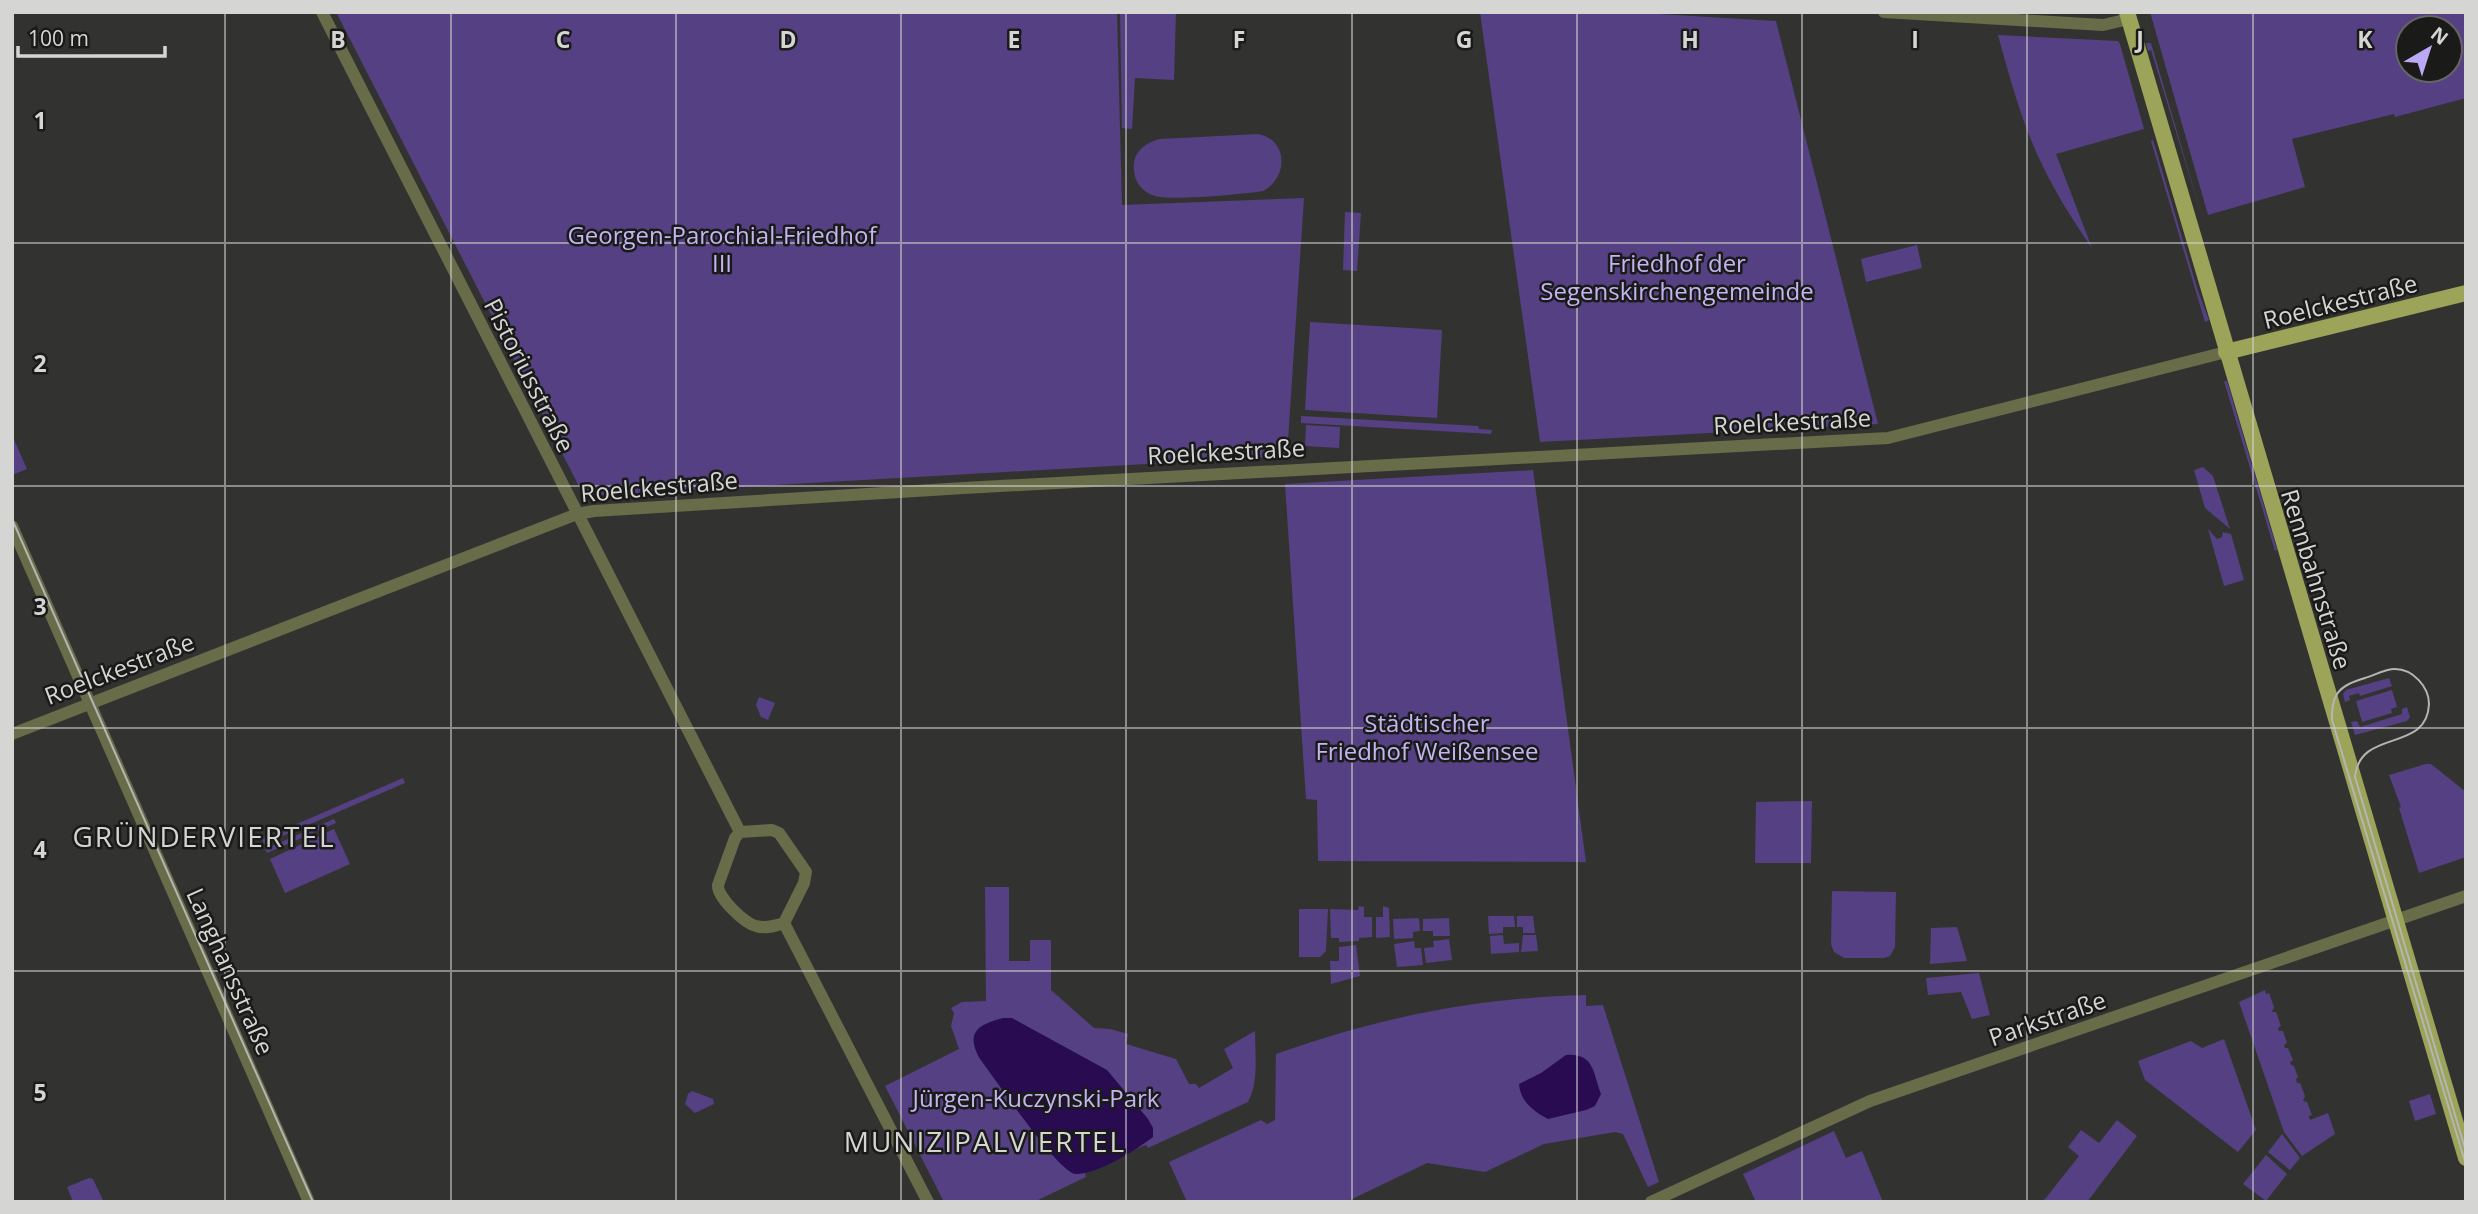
<svg xmlns="http://www.w3.org/2000/svg" width="2478" height="1214" font-family="'Open Sans',sans-serif">
  <rect width="100%" height="100%" fill="#323330"/>
  <g fill="#544082" fill-rule="evenodd">
    <polygon points="336,12 1117,12 1122,205 1304,198 1287,456 584,496"/>
    <polygon points="1120,12 1176,12 1174,80 1135,78 1132,129 1122,128"/>
    <polygon points="1480,12 1625,12 1776,21 1878,424 1540,442"/>
    <path d="M2150,12H2466V98L2395,117L2394,114L2292,139L2305,187L2208,215ZM2408,28H2450V70H2408Z"/>
    <path d="M1998,35L2118,41L2120,44L2144,129L2056,154L2092,248C2071,218 2052,187 2037,154C2020,116 2009,75 1998,35Z"/>
    <polygon points="2146,43 2151,43 2202,217 2151,50 2148,51"/>
    <path d="M1258,134C1289,140 1288,178 1263,191C1245,194 1170,201 1155,196C1140,192 1132,178 1134,163C1136,149 1148,142 1160,139Z"/>
    <polygon points="2153,140 2198,291 2209,320 2205,322 2151,141"/>
    <polygon points="1345,212 1361,213 1357,271 1343,270"/>
    <polygon points="1917,245 1922,268 1866,282 1861,259"/>
    <polygon points="1310,322 1442,330 1437,418 1305,410"/>
    <polygon points="2224,381 2227,381 2277,550 2275,551"/>
    <polygon points="1301,416 1478,426 1479,429 1492,430 1491,434 1301,423"/>
    <polygon points="1306,425 1340,427 1339,448 1305,446"/>
    <polygon points="12,435 27,469 12,475"/>
    <polygon points="2203,467 2213,476 2230,529 2205,508 2194,470"/>
    <polygon points="1533,470 1586,862 1318,861 1317,800 1306,799 1285,484"/>
    <polygon points="2208,529 2217,539 2222,537 2223,532 2231,534 2244,580 2224,586"/>
    <polygon points="2389,678 2392,686 2360,696 2359,693 2349,696 2350,700 2345,702 2343,694 2346,690"/>
    <polygon points="2392,690 2397,707 2391,709 2392,713 2362,722 2356,701"/>
    <polygon points="759,697 775,703 768,720 761,717 756,705"/>
    <polygon points="2407,707 2410,717 2407,721 2355,735 2351,722 2357,721 2360,727 2402,714 2402,709"/>
    <polygon points="2426,764 2431,764 2466,792 2466,857 2419,873 2399,808 2401,807 2389,775"/>
    <polygon points="403,778 405,783 264,844 262,839"/>
    <polygon points="1812,801 1811,863 1755,863 1756,802"/>
    <polygon points="334,819 336,823 267,853 265,849"/>
    <polygon points="334,829 350,864 285,893 270,859"/>
    <path d="M985,887H1009V961H1030V940H1051V990L1094,1028L1110,1029L1128,1034L1126,1044L1176,1059L1189,1084H1196L1199,1088L1233,1068L1224,1049L1255,1031C1255,1054 1259,1082 1248,1102L1148,1148L1146,1145L1143,1146L1085,1173L1086,1177L1034,1202H944L885,1086L959,1049L951,1026L954,1013L951,1008L962,1002L986,1001Z"/>
    <polygon points="1832,891 1896,892 1895,947 1890,956 1884,958 1844,958 1834,952 1831,944"/>
    <polygon points="1359,906 1364,907 1364,917 1372,917 1372,937 1359,938 1359,941 1339,942 1339,938 1331,938 1330,909 1358,910"/>
    <polygon points="1383,906 1389,908 1390,937 1376,938 1376,917 1383,917"/>
    <polygon points="1299,909 1328,909 1326,951 1320,957 1299,957"/>
    <polygon points="1488,916 1514,916 1515,927 1503,927 1503,933 1489,934"/>
    <polygon points="1517,916 1533,916 1535,933 1523,933 1523,927 1517,927"/>
    <polygon points="1419,918 1420,931 1413,932 1413,938 1394,939 1393,919"/>
    <polygon points="1449,918 1450,936 1433,936 1433,931 1423,931 1423,919"/>
    <polygon points="1957,927 1967,961 1930,964 1931,928"/>
    <polygon points="1503,935 1504,944 1519,943 1519,952 1491,954 1490,936"/>
    <polygon points="1523,935 1536,935 1538,951 1521,952"/>
    <polygon points="1449,939 1452,960 1426,963 1424,948 1434,947 1433,941"/>
    <polygon points="1414,941 1415,948 1421,948 1423,965 1397,967 1394,944"/>
    <polygon points="1356,945 1360,976 1331,984 1330,961 1339,961 1339,947"/>
    <polygon points="1979,973 1990,1015 1972,1019 1961,992 1928,995 1926,978"/>
    <polygon points="2265,990 2266,994 2269,993 2274,1007 2272,1012 2276,1012 2281,1026 2278,1028 2279,1031 2283,1031 2287,1043 2284,1045 2285,1048 2288,1048 2293,1060 2290,1062 2291,1065 2294,1066 2298,1077 2296,1079 2297,1083 2300,1083 2305,1096 2303,1101 2307,1102 2312,1115 2309,1116 2310,1120 2328,1113 2335,1134 2302,1156 2284,1132 2239,1002"/>
    <path d="M1586,995V1006L1603,1005L1659,1182L1648,1187L1623,1134L1615,1132L1544,1144L1485,1172L1427,1163L1346,1202H1187L1169,1162L1261,1120L1267,1124L1275,1120L1276,1054C1380,1017 1475,998 1586,995Z"/>
    <polygon points="2224,1039 2256,1130 2238,1152 2145,1080 2138,1061 2191,1041 2202,1048"/>
    <polygon points="692,1091 713,1099 714,1104 695,1113 685,1104 688,1094"/>
    <polygon points="2430,1094 2436,1114 2415,1121 2409,1101"/>
    <polygon points="2117,1120 2137,1136 2087,1202 2039,1202 2045,1199 2079,1156 2068,1147 2081,1130 2099,1143"/>
    <polygon points="1834,1131 1846,1158 1862,1151 1883,1202 1756,1202 1743,1174"/>
    <polygon points="2282,1134 2300,1158 2290,1170 2268,1152"/>
    <polygon points="2266,1155 2287,1174 2266,1201 2243,1184"/>
    <polygon points="89,1178 93,1179 104,1202 73,1202 67,1187"/>
  </g>
  <g fill="#280b51">
    <path d="M1003,1018H1012L1107,1070L1148,1119L1153,1128V1137C1135,1151 1098,1174 1076,1174C1059,1174 994,1077 980,1059C965,1032 978,1025 1003,1018Z"/>
    <path d="M1566,1055C1595,1053 1593,1074 1601,1094L1595,1106L1586,1110L1548,1119C1534,1112 1520,1101 1519,1084L1541,1073Z"/>
  </g>
  <g fill="none" stroke-linecap="round" stroke-linejoin="round">
    <g stroke="#686c49" stroke-width="12">
      <polyline points="322,12 740,832"/>
      <polyline points="1884,12 2103,25 2129,19"/>
      <polyline points="12,526 309,1202"/>
      <polyline points="12,734 577,514 594,511 964,488 1888,438 2226,352"/>
      <path d="M772,830L779,833L806,872L804,883L784,923C775,926 765,929 756,926C744,923 717,897 718,885L735,838L740,832Z"/>
      <polyline points="784,923 928,1202"/>
      <polyline points="1651,1202 1870,1101 2466,896"/>
    </g>
    <g stroke="#9ca459" stroke-width="16">
      <polyline points="2127,12 2466,1158"/>
      <polyline points="2226,352 2466,293"/>
    </g>
    <g stroke="#b5b5b3" stroke-width="2">
      <polyline points="12,519 313,1202"/>
      <path d="M2466,1152L2355,777C2360,727 2427,754 2429,704C2429,687 2413,669 2395,669C2385,669 2375,675 2365,678C2355,681 2343,685 2337,694C2332,702 2332,711 2332,720L2466,1165"/>
    </g>
  </g>
  <path fill="none" stroke="#d5d5d3" stroke-width="2" stroke-opacity="0.55" d="M225,12V1202M451,12V1202M676,12V1202M901,12V1202M1126,12V1202M1352,12V1202M1577,12V1202M1802,12V1202M2027,12V1202M2253,12V1202M12,243H2466M12,486H2466M12,728H2466M12,971H2466"/>
  <g text-anchor="middle" dominant-baseline="central" stroke-width="5" stroke-linejoin="round" paint-order="stroke">
    <g font-size="24" fill="#c3b4f2" stroke="#1a1b19">
      <text x="722" y="234">Georgen-Parochial-Friedhof<tspan x="722" dy="28">III</tspan></text>
      <text x="1677" y="262">Friedhof der<tspan x="1677" dy="28">Segenskirchengemeinde</tspan></text>
      <text x="1427" y="722">Städtischer<tspan x="1427" dy="28">Friedhof Weißensee</tspan></text>
      <text x="1036" y="1097">Jürgen-Kuczynski-Park</text>
    </g>
    <g font-size="24" fill="#d5d5d3" stroke="#1a1b19">
      <text transform="translate(2340 301) rotate(-14)">Roelckestraße</text>
      <text transform="translate(530 375) rotate(63)">Pistoriusstraße</text>
      <text transform="translate(1792 421) rotate(-3)">Roelckestraße</text>
      <text transform="translate(1226 451) rotate(-3)">Roelckestraße</text>
      <text transform="translate(659 486) rotate(-5)">Roelckestraße</text>
      <text transform="translate(2317 579) rotate(73)">Rennbahnstraße</text>
      <text transform="translate(119 668) rotate(-21)">Roelckestraße</text>
      <text transform="translate(231 971) rotate(66)">Langhansstraße</text>
      <text transform="translate(2047 1018) rotate(-19)">Parkstraße</text>
    </g>
    <g font-size="28" letter-spacing="2" fill="#d5d5d3" stroke="#1a1b19">
      <text x="204" y="836">GRÜNDERVIERTEL</text>
      <text x="985" y="1141">MUNIZIPALVIERTEL</text>
    </g>
  </g>
  <g font-size="23" text-anchor="middle" font-weight="bold" fill="#d5d5d3" stroke="#1a1b19" stroke-width="5" stroke-linejoin="round" paint-order="stroke">
    <text x="338" y="48">B</text>
    <text x="563" y="48">C</text>
    <text x="788" y="48">D</text>
    <text x="1014" y="48">E</text>
    <text x="1239" y="48">F</text>
    <text x="1464" y="48">G</text>
    <text x="1690" y="48">H</text>
    <text x="1915" y="48">I</text>
    <text x="2140" y="48">J</text>
    <text x="2365" y="48">K</text>
    <text x="40" y="129">1</text>
    <text x="40" y="372">2</text>
    <text x="40" y="615">3</text>
    <text x="40" y="858">4</text>
    <text x="40" y="1101">5</text>
  </g>
  <rect width="2478" height="1214" fill="none" stroke="#d5d5d3" stroke-width="28"/>
  <g transform="translate(2429 49) rotate(39)"><circle r="33" fill="#1a1b19" stroke="#656563" stroke-width="2"/>
  <path d="M0-5L12 26L0 18L-12 26Z" fill="#bca9f5"/>
  <text y="-10" font-size="19" font-weight="bold" text-anchor="middle" fill="#d5d5d3">N</text>
  </g>
  <path d="M18 46v10h147v-10" fill="none" stroke="#d5d5d3" stroke-width="3.5"/>
  <text x="28" y="46" font-size="21" fill="#d5d5d3" stroke="#1a1b19" stroke-width="5" paint-order="stroke">100 m</text>
</svg>
